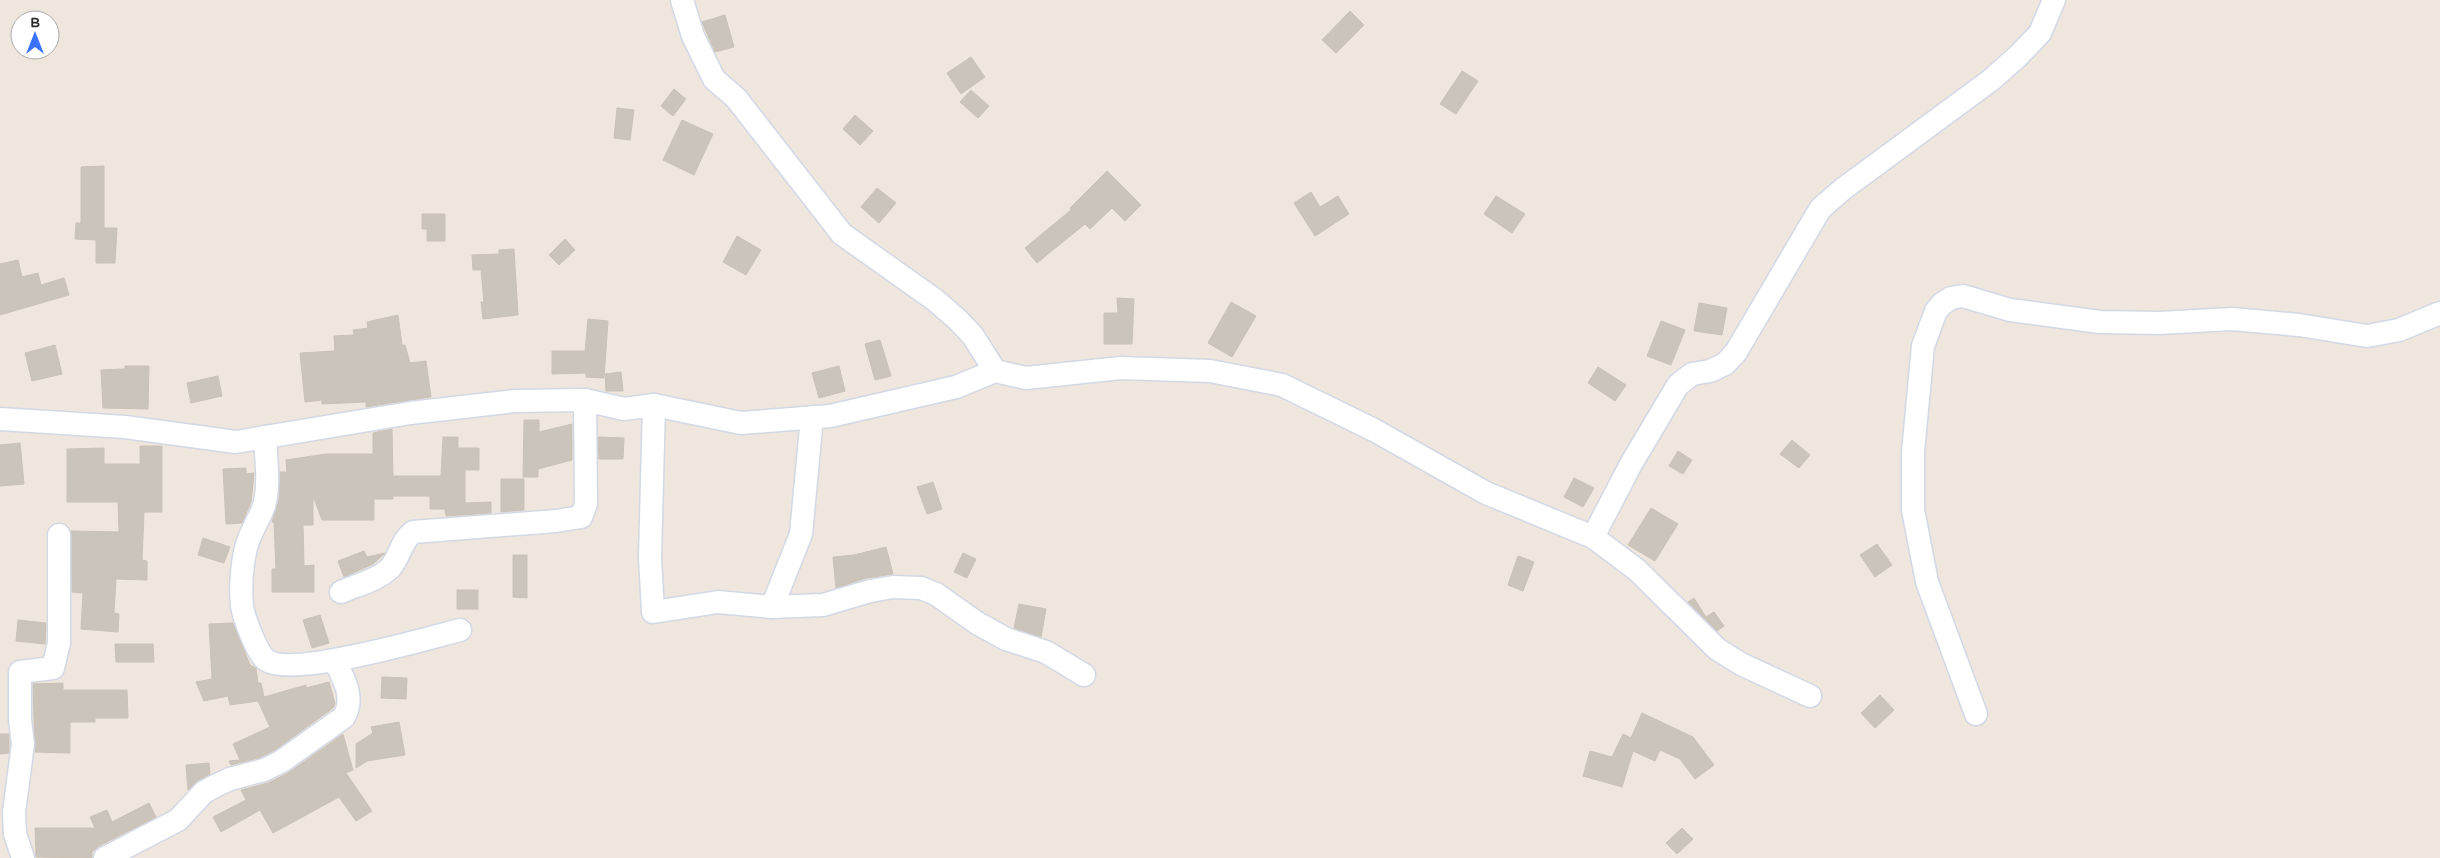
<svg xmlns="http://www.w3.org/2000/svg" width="2440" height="858" font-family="'Varela Round',sans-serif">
  <rect width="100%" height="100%" fill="#efe6dd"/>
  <g fill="#cac4bb" stroke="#cbc2b6">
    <polygon points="1350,11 1364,25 1336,53 1322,40"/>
    <polygon points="725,15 734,47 715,52 702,22"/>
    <polygon points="971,57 985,77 961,94 947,73"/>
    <polygon points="1462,71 1478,81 1456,114 1440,104"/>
    <polygon points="674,89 686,99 673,116 661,106"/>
    <polygon points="971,90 989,106 978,118 960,102"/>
    <polygon points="617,108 634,110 630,140 614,138"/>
    <polygon points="855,115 873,131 860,145 843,129"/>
    <polygon points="682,120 713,134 694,175 663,160"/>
    <polygon points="104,166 104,228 117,228 115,263 96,263 96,240 75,239 76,223 81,223 81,167"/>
    <polygon points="1107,171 1141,205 1125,221 1112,208 1090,229 1085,224 1037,263 1025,248 1071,210 1070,208"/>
    <polygon points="877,188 896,203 879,223 861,207"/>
    <polygon points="1311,192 1320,207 1338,196 1349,214 1315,236 1294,203"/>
    <polygon points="1496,196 1525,214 1512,233 1484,214"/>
    <polygon points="422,214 445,214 445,241 427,241 427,229 422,229"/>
    <polygon points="737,236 761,250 746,275 723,262"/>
    <polygon points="565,239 575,250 559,265 549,255"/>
    <polygon points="514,249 518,315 483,319 481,302 484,302 481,270 473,270 472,255 499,254 499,250"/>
    <polygon points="18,260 22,277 38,273 41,285 64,278 69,295 0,315 0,264"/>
    <polygon points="1117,298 1134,299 1132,344 1104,344 1104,313 1118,313"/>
    <polygon points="1231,302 1256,316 1232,357 1208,343"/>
    <polygon points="1699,303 1727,308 1722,335 1694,331"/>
    <polygon points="398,315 402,345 405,345 410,363 426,361 431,397 366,407 366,402 322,404 322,400 305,402 300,353 335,351 334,336 354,335 353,330 368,328 367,322"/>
    <polygon points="588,319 608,321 604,378 586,377 586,373 552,374 552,351 585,351"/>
    <polygon points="1661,321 1685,330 1671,365 1647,356"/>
    <polygon points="880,340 891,376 875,380 865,344"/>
    <polygon points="55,345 62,374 32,381 25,353"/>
    <polygon points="125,366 149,366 148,409 103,408 101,370 125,369"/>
    <polygon points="839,366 845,391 819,398 812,373"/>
    <polygon points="1598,367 1626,385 1615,401 1588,383"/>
    <polygon points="621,372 623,391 606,391 605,374"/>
    <polygon points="218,376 222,396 191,403 187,383"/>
    <polygon points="524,420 539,420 539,432 572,424 572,460 538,469 538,477 523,477"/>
    <polygon points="392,429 393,476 441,476 443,437 458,437 458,448 479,448 479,470 465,470 465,503 491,502 491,513 446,516 445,509 430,509 430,496 393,496 393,499 374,499 374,520 322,520 313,496 313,525 303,525 304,566 314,565 314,592 272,592 272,569 276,569 274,522 272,522 279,500 280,472 287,472 286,460 326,454 373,454 373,433"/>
    <polygon points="598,437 624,438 623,459 599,459"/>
    <polygon points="1792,440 1810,455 1799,468 1780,454"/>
    <polygon points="20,443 24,484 0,486 0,445"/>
    <polygon points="140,446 162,446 162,512 144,512 142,560 147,561 147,580 116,579 114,613 119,614 118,632 81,629 83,593 72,592 71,531 119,532 118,502 67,502 67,449 104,448 104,464 140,464"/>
    <polygon points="1678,451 1692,460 1683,474 1669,466"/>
    <polygon points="246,468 246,474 254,473 251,502 242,523 226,524 223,469"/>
    <polygon points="1574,478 1594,488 1583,507 1564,497"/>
    <polygon points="501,479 524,479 524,510 501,512"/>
    <polygon points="933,482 942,509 927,514 917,487"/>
    <polygon points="1651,508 1678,524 1655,561 1628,545"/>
    <polygon points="203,538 230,547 224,563 198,555"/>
    <polygon points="1877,544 1892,565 1875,577 1860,555"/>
    <polygon points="886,547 893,574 866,578 836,588 833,557 854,555"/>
    <polygon points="364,551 367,557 385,553 373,564 344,577 338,561"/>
    <polygon points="963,553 976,559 967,578 954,572"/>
    <polygon points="513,555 527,555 527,598 513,597"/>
    <polygon points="1518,556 1534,562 1523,591 1508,585"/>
    <rect x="457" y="590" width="21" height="19"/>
    <polygon points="1694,598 1706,617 1714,612 1724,626 1717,631 1688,602"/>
    <polygon points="1019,604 1046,609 1041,637 1014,628"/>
    <polygon points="320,615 329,643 312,648 303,620"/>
    <polygon points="18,620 46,623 45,644 16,641"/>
    <polygon points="233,623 250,665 256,668 258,683 261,683 264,697 306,685 306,688 329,682 335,703 333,708 275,750 259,758 231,765 229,761 240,760 233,744 270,727 258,701 230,705 228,696 204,701 196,682 212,679 209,624"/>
    <polygon points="115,644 153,644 154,662 116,662"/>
    <polygon points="382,677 407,678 406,699 381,698"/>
    <polygon points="63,683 63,690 127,690 128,718 95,718 95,722 70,722 70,753 35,752 33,684"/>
    <polygon points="1880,695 1894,710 1875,728 1861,713"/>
    <polygon points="1642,713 1693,737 1714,765 1695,779 1680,759 1660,750 1655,761 1633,751 1622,787 1583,776 1590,751 1612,757 1623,734 1631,738"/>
    <polygon points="399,722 405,755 367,761 356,768 356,744 373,733 371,727"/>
    <polygon points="0,734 9,734 9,753 0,754"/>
    <polygon points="343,734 353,770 346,773 372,811 356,821 339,797 273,833 260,810 221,832 213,817 246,800 241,790 268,783 288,773"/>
    <polygon points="209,763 210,774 197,781 188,790 186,765"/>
    <polygon points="149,803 156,817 99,846 92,852 92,858 36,857 35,828 95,828 90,817 107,810 112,822"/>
    <polygon points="1682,828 1693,839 1677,854 1666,843"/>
  </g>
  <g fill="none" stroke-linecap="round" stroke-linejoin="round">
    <defs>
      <g id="street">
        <polyline points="682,0 693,36 714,79 736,98 842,234 935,300 958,320 973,336 995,371"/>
        <polyline points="654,405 650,557 653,612 718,602 772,607 823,605 870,591 893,587 921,588 936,594 977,623 1006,639 1046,652 1084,675"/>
        <polyline points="0,419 125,427 236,442 410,413 515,401 585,400 624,409 654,405 741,423 830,416 956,387 995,371 1026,378 1121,368 1210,371 1282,385 1374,430 1486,493 1593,537 1637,570 1717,649 1741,664 1810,696"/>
        <path d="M265,437C266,460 270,484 264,506C259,520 249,534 246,548C242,564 240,588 242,605C243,616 257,653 266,660C292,678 425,639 460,630"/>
        <polyline points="1593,537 1631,464 1678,385 1692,374 1710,371 1725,364 1736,352 1816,216 1821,208 1843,189 1991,80 2018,56 2040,33 2054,0"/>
        <path d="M341,592C357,585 378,580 390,568C400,557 401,541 413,532L556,521L581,517L586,504L585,400"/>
        <polyline points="772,607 801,534 812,417"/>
        <polyline points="1976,714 1927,582 1913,510 1913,452 1923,346 1936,311 1942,304 1951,298 1963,296 2010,310 2100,322 2160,323 2232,319 2299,325 2367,336 2399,330 2440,313"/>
        <polyline points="23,858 15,834 14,812 23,744 20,720 20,672 53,668 59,643 59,535"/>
        <path d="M105,858L178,820L204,792L215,786L230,779L264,770L282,761L344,717C355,698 344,679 335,661"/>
      </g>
    </defs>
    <use href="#street" stroke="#d2d8e6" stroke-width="25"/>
    <use href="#street" stroke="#fff" stroke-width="22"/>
  </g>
  <g transform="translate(35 35)"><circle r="24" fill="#ffffff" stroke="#ababab"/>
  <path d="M0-4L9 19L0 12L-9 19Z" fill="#3a71ff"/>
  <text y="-8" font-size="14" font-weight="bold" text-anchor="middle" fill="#2c2c2c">B</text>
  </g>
</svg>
